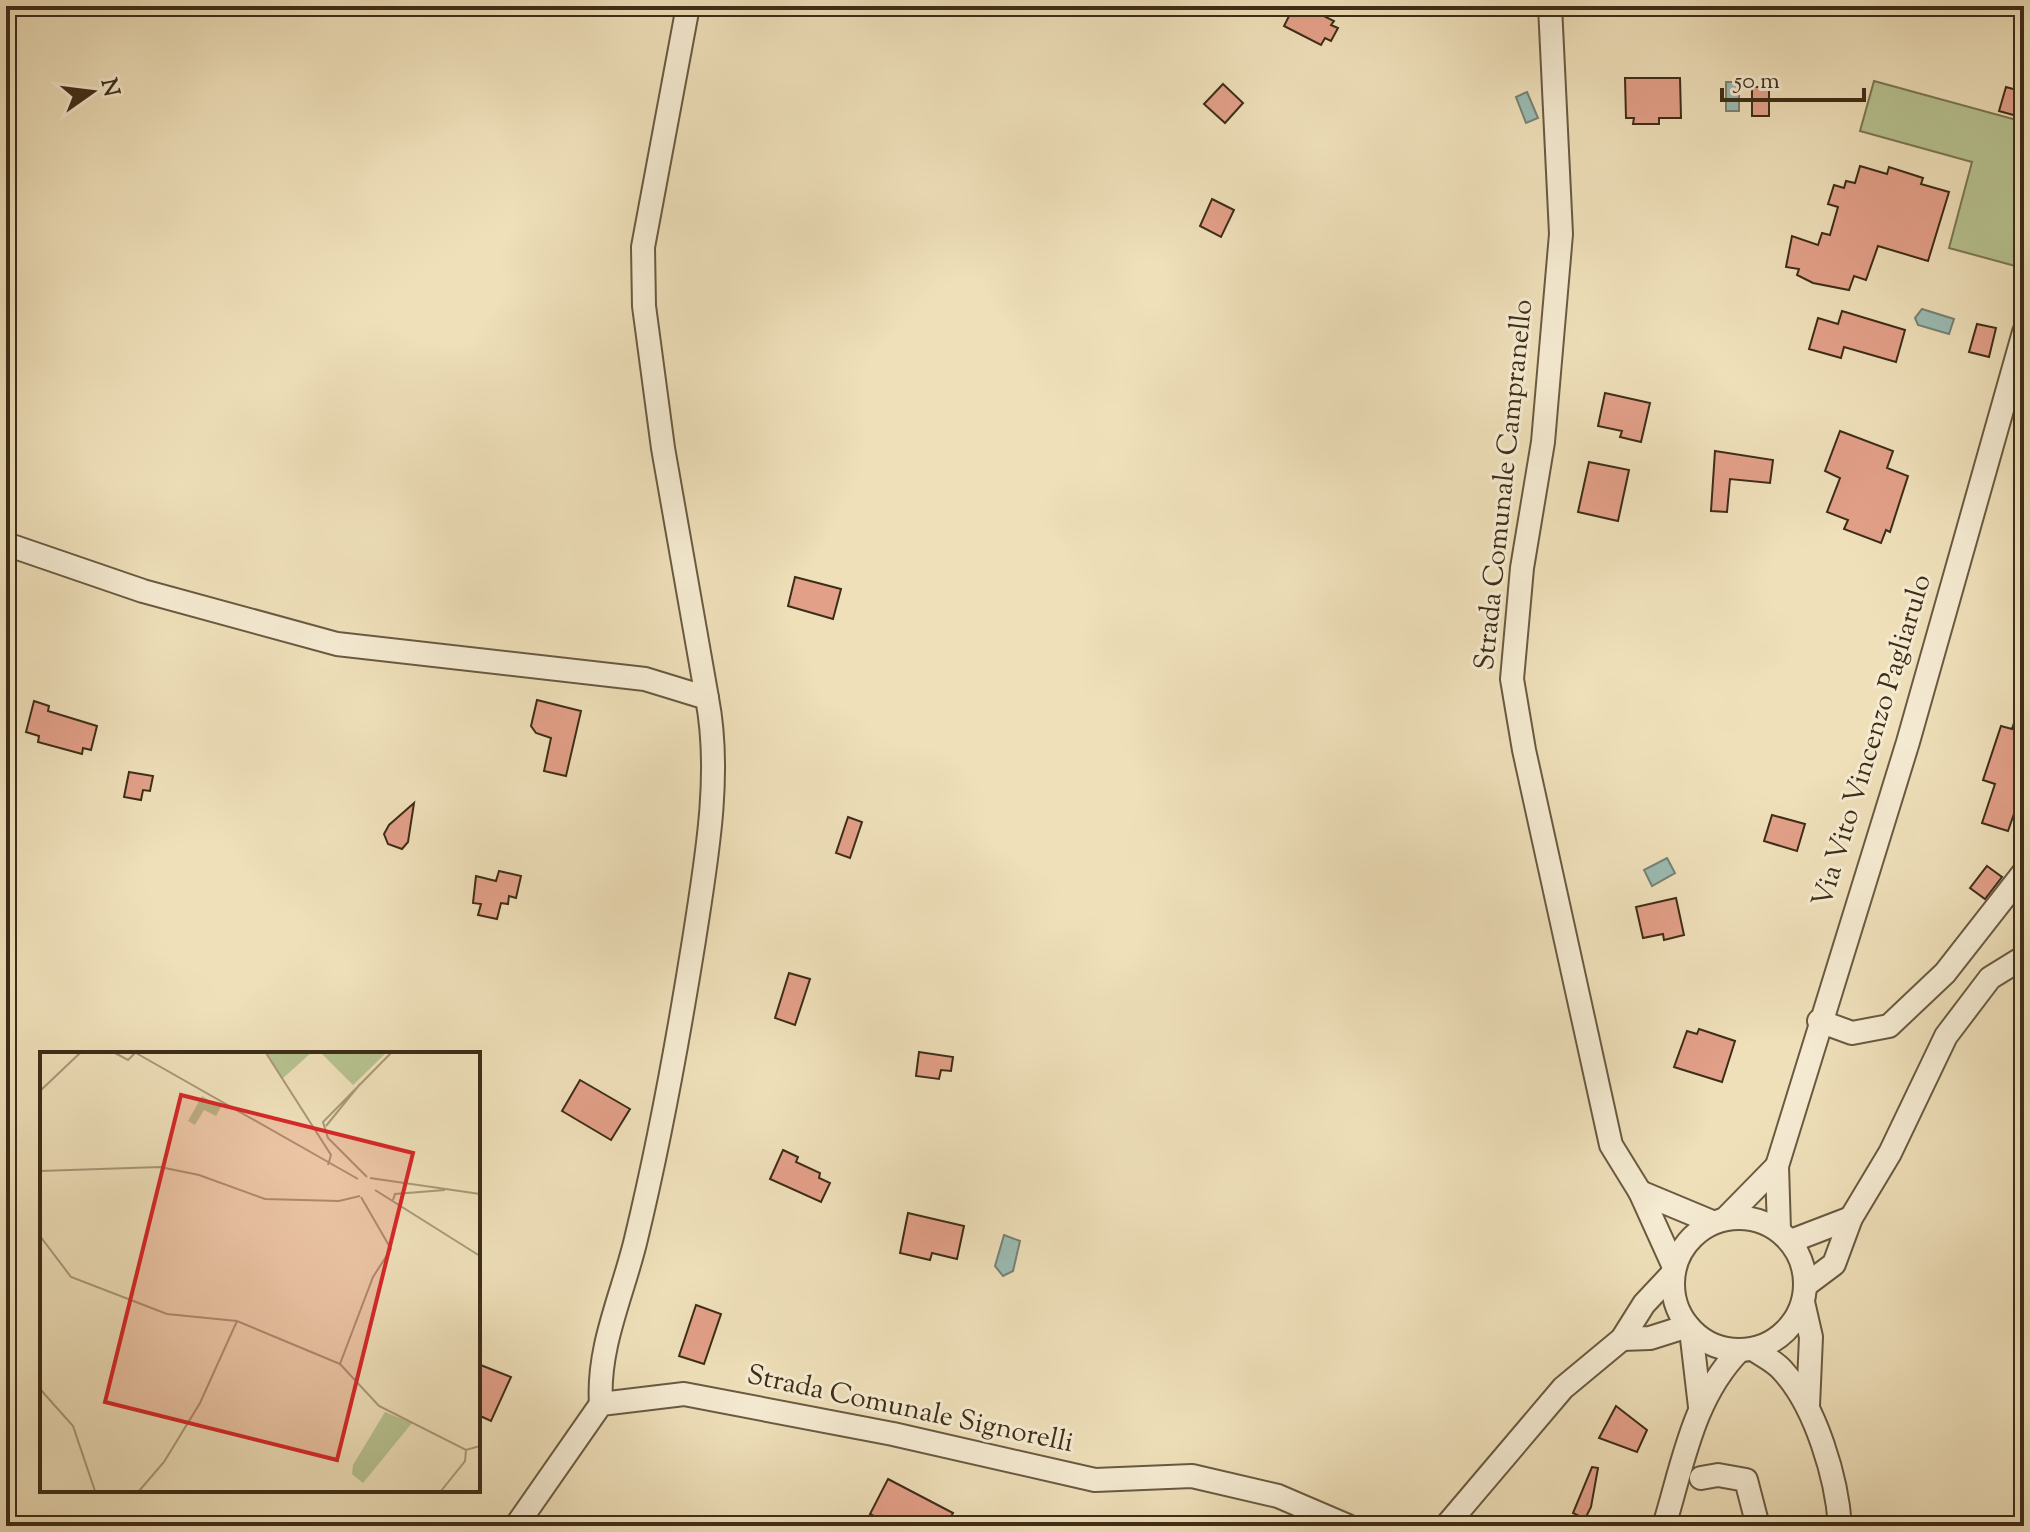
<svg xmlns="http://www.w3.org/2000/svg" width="2030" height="1532" font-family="'Sorts Mill Goudy',serif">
  <rect width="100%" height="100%" fill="#efe0ba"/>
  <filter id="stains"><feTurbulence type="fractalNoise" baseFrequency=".0025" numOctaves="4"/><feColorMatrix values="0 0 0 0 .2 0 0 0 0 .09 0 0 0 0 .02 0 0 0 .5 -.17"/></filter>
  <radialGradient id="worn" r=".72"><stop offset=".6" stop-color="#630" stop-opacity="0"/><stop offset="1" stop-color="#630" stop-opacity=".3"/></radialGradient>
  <polygon fill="#b7c391" stroke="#7a7854" stroke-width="2" points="1874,81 2024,122 2024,246 2019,267 1949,248 1972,162 1860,131"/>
  <g fill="#9bbcb5" stroke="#758376" stroke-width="2">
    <rect x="1726" y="82" width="13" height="29"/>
    <polygon points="1527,92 1538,118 1526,123 1516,97"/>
    <polygon points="1922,309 1954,319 1949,334 1918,325 1915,318"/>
    <polygon points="1667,858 1675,873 1652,886 1644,870"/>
    <polygon points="1004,1235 1020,1241 1013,1271 1003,1276 995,1266"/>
  </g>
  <g fill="#e3a089" stroke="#3d2d17" stroke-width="2">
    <polygon points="1294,6 1304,6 1334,21 1331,25 1338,28 1331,41 1325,38 1321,45 1284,26"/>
    <polygon points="1625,78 1680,78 1681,118 1659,118 1659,124 1633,124 1634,118 1626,118"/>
    <polygon points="1223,84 1243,103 1225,123 1204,104"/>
    <rect x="1752" y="87" width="17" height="29"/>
    <polygon points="2006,87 2024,92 2024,118 1999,111"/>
    <polygon points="1860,166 1887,174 1889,167 1923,178 1921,184 1949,192 1928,261 1878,246 1866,280 1854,276 1849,290 1813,283 1797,275 1799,269 1786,267 1792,236 1818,245 1822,233 1830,235 1838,207 1828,204 1834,185 1844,188 1846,181 1855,183"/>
    <polygon points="1212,199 1234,210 1221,237 1200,226"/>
    <polygon points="1842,311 1905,330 1896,362 1844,347 1841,358 1809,349 1818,318 1838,324"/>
    <polygon points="1977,324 1996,328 1989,357 1969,352"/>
    <polygon points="1605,393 1650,403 1641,442 1620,437 1622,431 1598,426"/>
    <polygon points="1840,431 1893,451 1887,468 1908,476 1890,532 1886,530 1881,543 1844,529 1848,520 1827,512 1840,478 1825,471"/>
    <polygon points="1715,451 1773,460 1770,483 1730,479 1727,512 1711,511"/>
    <polygon points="1589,462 1629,470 1618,521 1578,512"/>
    <polygon points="795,577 841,589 833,619 788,606"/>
    <polygon points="537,700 581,711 566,776 544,771 551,738 536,733 531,726"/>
    <polygon points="34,701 49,706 48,711 97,726 91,750 83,748 82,754 38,742 39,736 26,732"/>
    <polygon points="2021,702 2024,703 2024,811 2016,808 2008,831 1982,823 1995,784 1983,780 2001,726 2012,729"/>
    <polygon points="129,772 153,776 150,791 143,790 141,800 124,797"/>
    <polygon points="414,803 408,842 402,849 388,844 384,834 389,825"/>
    <polygon points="1772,815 1805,824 1797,851 1764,841"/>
    <polygon points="848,817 862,822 850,858 836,853"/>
    <polygon points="1987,866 2002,877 1985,899 1970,888"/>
    <polygon points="499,871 521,876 516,898 509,896 508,904 501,903 497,919 478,915 481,904 473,903 476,876 496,881"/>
    <polygon points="1676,898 1684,935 1664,940 1663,934 1643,938 1636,907"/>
    <polygon points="789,973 810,979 795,1025 775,1018"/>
    <polygon points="1699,1029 1735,1041 1722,1082 1674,1067 1687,1031 1697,1034"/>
    <polygon points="919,1052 953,1057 951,1071 941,1070 939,1079 916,1076"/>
    <polygon points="580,1080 630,1109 611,1140 562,1111"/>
    <polygon points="783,1150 798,1157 796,1162 820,1173 819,1178 830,1183 821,1202 770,1179"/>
    <polygon points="908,1213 964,1226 957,1259 932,1253 930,1260 900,1253"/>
    <polygon points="696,1305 721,1314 704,1364 679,1356"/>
    <polygon points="478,1364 511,1377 491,1421 478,1415"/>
    <polygon points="1616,1406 1647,1430 1637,1452 1599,1438"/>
    <polygon points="1592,1467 1598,1468 1591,1507 1585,1519 1573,1513"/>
    <polygon points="888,1479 953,1513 946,1526 893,1526 870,1514"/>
  </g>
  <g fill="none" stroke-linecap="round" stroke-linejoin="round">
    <defs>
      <g id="minor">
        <polyline points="688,6 643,247 644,306 663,448 707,698"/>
        <polyline points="1550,6 1561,234 1543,442 1522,568 1512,679 1524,750 1611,1145 1640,1192 1674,1267"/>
        <path d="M6,544L143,591L337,644L645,679L707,698C722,775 706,862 694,940C678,1040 660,1140 636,1239C623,1294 597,1347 601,1404"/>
        <polyline points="1819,1021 1852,1033 1889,1026 1945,973 2024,872"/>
        <polyline points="1640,1192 1712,1222"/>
        <circle cx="1739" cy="1284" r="66"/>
        <polyline points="1726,1218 1777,1166"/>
        <polyline points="1779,1230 1777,1166 1908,742 2024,332"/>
        <polyline points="1791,1241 1851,1218"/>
        <polyline points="1806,1285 1834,1264 1851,1218 1890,1153 1946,1036 1990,978 2024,957"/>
        <polyline points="1803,1302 1811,1337 1808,1406"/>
        <polyline points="1691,1330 1700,1407"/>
        <polyline points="1622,1339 1650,1338 1688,1326"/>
        <path d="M1753,1349C1763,1356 1776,1362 1783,1371C1816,1407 1837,1479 1840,1526"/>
        <polyline points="1701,1478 1718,1475 1746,1480 1758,1526"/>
        <polyline points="516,1526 601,1404 684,1394 893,1434 1095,1480 1192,1476 1278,1496 1348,1526"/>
        <polyline points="1446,1526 1563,1388 1622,1339 1644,1304 1673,1273"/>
        <path d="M1664,1526C1683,1464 1693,1398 1739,1351"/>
      </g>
    </defs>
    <use href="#minor" stroke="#6a5a40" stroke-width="26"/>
    <use href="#minor" stroke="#f5ebd2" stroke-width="22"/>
  </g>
  <g text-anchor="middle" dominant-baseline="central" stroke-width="6" stroke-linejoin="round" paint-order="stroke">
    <g font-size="28" fill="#3d2d17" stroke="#f5ebd2">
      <text transform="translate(1505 485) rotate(-84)">Strada Comunale Campranello</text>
      <text transform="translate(1873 741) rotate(-73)">Via Vito Vincenzo Pagliarulo</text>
      <text transform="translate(910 1410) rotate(12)">Strada Comunale Signorelli</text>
    </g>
  </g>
  <g transform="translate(40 1052)">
    <rect width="440" height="440" fill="#efe0ba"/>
    <path d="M227,1H271L242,27ZM281,1H346L313,33ZM162,44L181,55L176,64L164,58L155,73L148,69ZM345,360L372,371L323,431L312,422L313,413Z" fill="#b7c391"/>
    <path fill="none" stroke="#a89879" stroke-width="2" d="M75,1L88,8L95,1M96,1L318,127M226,1L291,103L288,113M0,39L40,1M286,74L320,32M0,119L120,115L159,123L225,147L299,149L320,144M327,125L288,86L283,70L351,1M330,126L440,142M335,138L440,204M321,145L351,197L333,225L300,312L339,354L426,398L440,394M353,148L355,142L405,138M0,184L31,225L127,262L197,269M0,337L33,374L55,439M99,439L124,410L160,351L197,269L300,312M401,439L425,409L426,398"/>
    <path fill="#d62828" fill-opacity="0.15" stroke="#d62828" stroke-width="4" d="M141,43L373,101L297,408L65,350Z"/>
    <rect width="440" height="440" fill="none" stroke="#3d2d17" stroke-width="4"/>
  </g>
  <rect width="2030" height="1532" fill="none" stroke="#efe0ba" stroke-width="32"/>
  <rect x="8" y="8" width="2014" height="1516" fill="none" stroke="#3d2d17" stroke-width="4"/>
  <rect x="16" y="16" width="1998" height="1500" fill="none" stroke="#3d2d17" stroke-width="2"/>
  <g transform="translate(92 92) rotate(76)" stroke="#f5ebd2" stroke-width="6" paint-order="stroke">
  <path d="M0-6L14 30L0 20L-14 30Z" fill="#3d2d17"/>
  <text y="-12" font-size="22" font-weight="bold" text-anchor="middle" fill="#3d2d17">N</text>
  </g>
  <path d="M1722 88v12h142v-12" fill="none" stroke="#3d2d17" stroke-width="4"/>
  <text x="1734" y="88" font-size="24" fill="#3d2d17" stroke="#f5ebd2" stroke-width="6" paint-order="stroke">50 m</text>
  <rect width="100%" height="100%" filter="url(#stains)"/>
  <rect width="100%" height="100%" fill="url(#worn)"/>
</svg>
